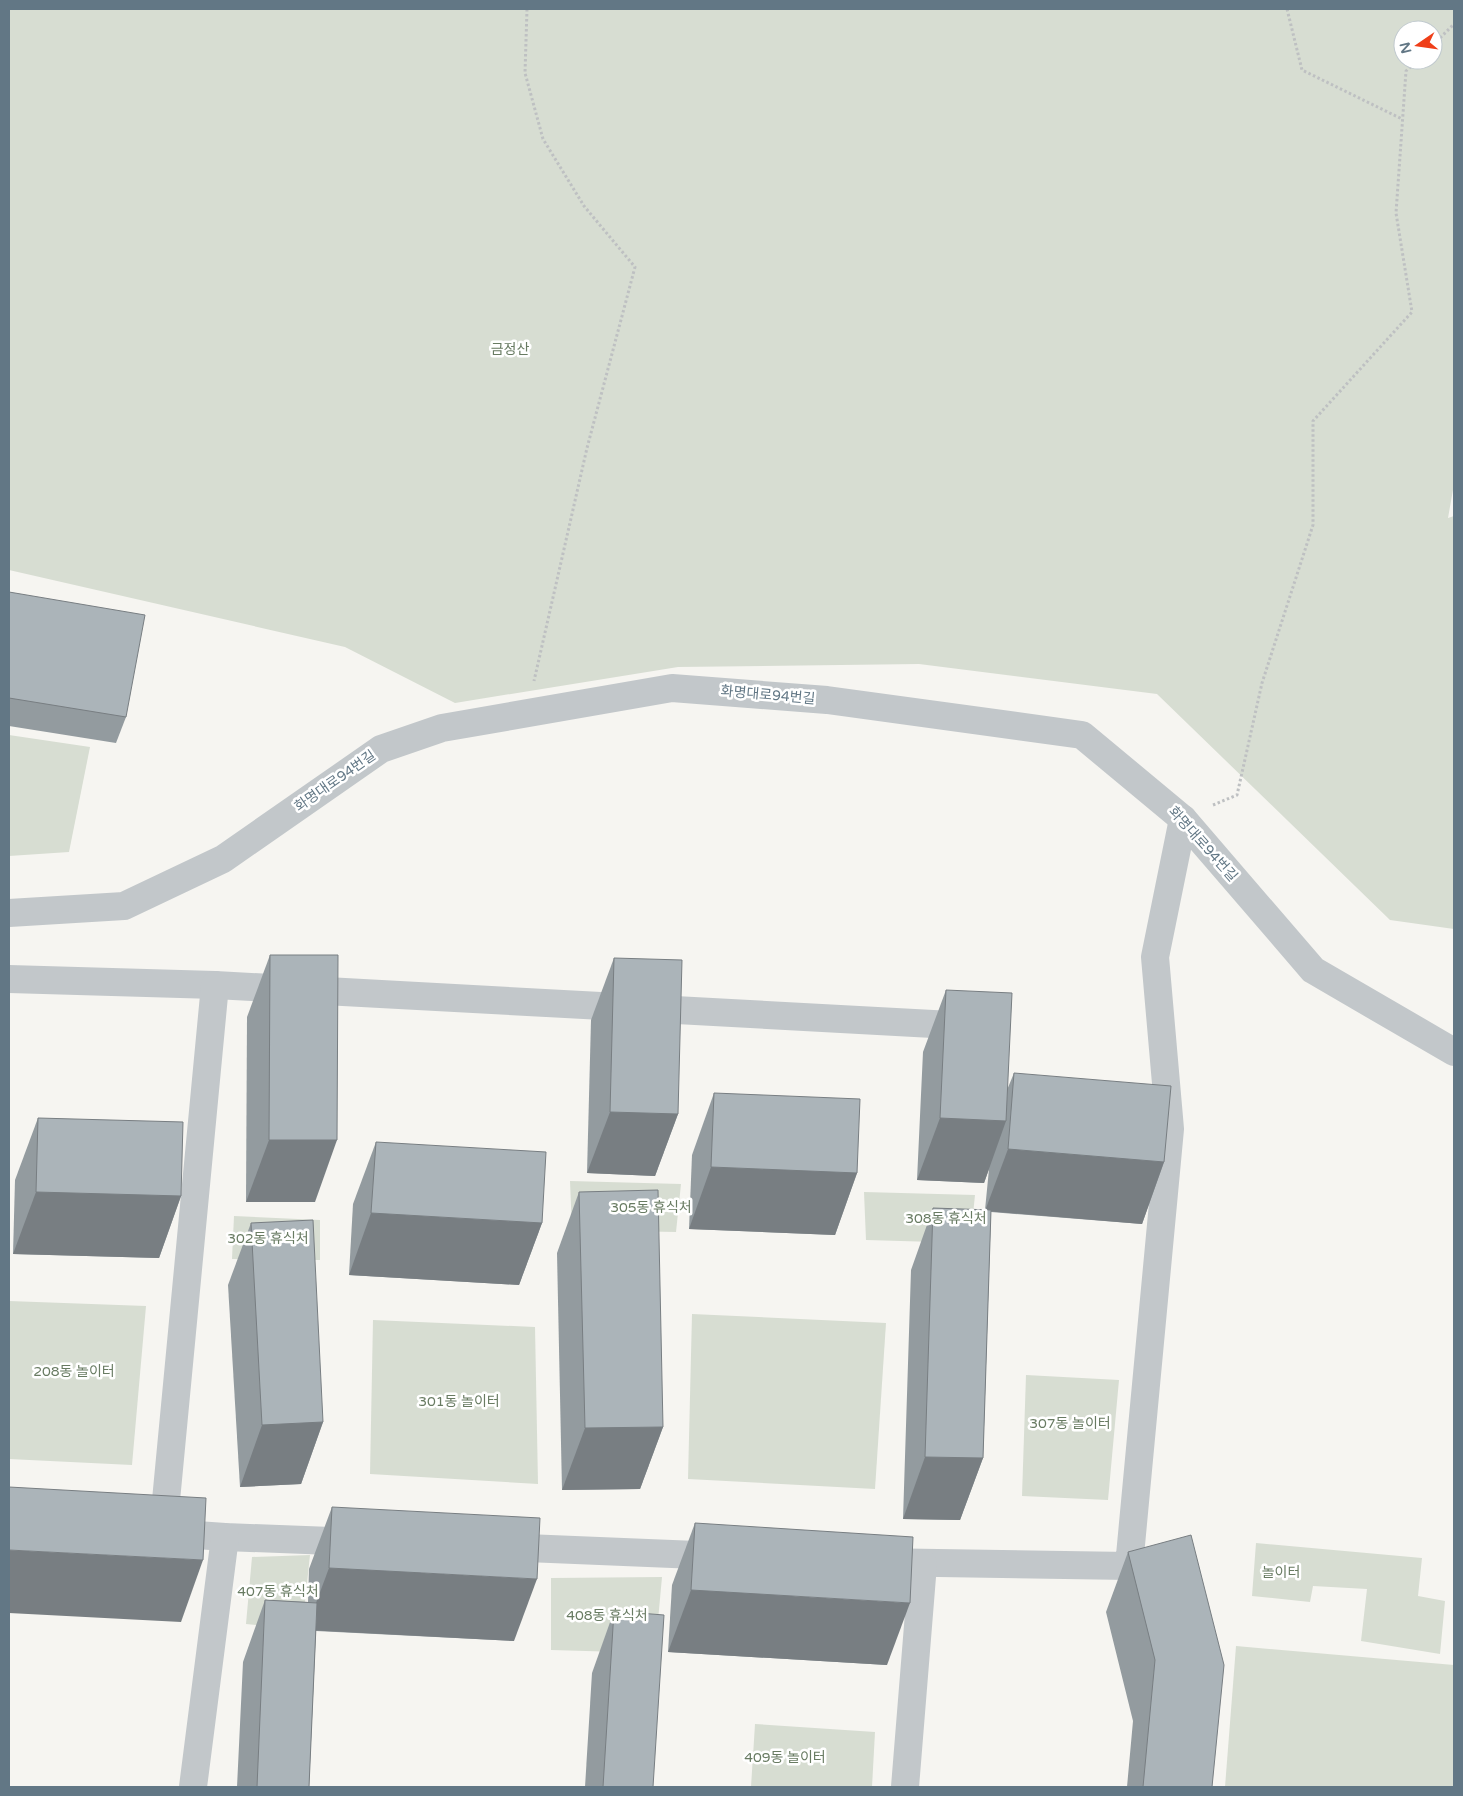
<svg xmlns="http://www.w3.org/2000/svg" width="1463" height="1796" font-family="'Varela Round','Noto Sans KR',sans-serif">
  <rect width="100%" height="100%" fill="#f6f5f1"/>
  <g fill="#d7ddd2" fill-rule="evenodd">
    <path d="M9,9H1454V484L1448,518L1454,516V929L1390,920L1157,694L919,664L678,667L455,703L345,647L9,570ZM1403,30H1433V60H1403Z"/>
    <polygon points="9,735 90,747 69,852 9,856"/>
    <polygon points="570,1181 681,1184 676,1232 572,1230"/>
    <polygon points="864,1192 975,1195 970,1243 866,1240"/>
    <polygon points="234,1216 320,1220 320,1260 232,1259"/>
    <polygon points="9,1301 146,1306 132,1465 9,1459"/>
    <polygon points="692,1314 886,1323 875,1489 688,1479"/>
    <polygon points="373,1320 535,1327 538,1484 370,1474"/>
    <polygon points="1026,1375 1119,1380 1108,1500 1022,1496"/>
    <polygon points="1256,1543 1422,1558 1418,1596 1445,1601 1440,1654 1361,1641 1367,1589 1313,1586 1310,1602 1252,1596"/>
    <polygon points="310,1555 302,1630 246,1624 252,1557"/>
    <polygon points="662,1577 655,1653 551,1650 551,1578"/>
    <polygon points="1236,1646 1454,1665 1454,1787 1225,1787"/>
    <polygon points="755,1724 875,1732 872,1787 751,1787"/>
  </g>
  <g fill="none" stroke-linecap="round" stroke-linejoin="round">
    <g stroke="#bec0c2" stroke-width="3" stroke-dasharray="2.5 2.5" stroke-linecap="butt">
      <polyline points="527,9 525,73 543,139 584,206 635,267 587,448 534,681"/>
      <polyline points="1287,9 1302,70 1402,119"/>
      <polyline points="1433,45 1454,24"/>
      <polyline points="1213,805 1237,795 1262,683 1313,525 1313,421 1412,312 1396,213 1406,71 1418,60"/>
    </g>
    <g stroke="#c2c7ca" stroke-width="28">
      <polyline points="9,979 215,985"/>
      <polyline points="163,1532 215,985 970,1026"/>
      <polyline points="168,1533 225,1537 357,1542"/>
      <polyline points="502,1547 721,1556"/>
      <polyline points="874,1562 1129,1566 1170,1129 1155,957 1183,819"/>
      <polyline points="193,1787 225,1537"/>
      <polyline points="905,1787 923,1564"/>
    </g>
    <polyline stroke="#c2c7ca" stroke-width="28" points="9,913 124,906 223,859 381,749 442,728 672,688 827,700 1082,735 1183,819 1313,970 1454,1052"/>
  </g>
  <g fill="#939b9f">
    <polygon points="9,592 126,717 116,743 9,726"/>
    <polygon points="270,955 315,1202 246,1202 247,1017"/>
    <polygon points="614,958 678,1114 655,1176 587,1173 591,1020"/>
    <polygon points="946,990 1007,1090 1014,1073 1164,1162 1142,1224 991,1212 983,1458 960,1520 903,1519 911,1270 933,1208 985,1210 989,1169 984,1183 917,1180 923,1052"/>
    <polygon points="714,1093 857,1173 835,1235 689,1229 692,1155"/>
    <polygon points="38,1118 181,1196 159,1258 13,1254 15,1180"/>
    <polygon points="376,1142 542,1223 519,1285 349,1275 353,1204"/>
    <polygon points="579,1192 663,1427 640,1489 562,1490 557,1253"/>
    <polygon points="251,1223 323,1422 301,1484 240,1487 228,1285"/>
    <polygon points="332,1507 514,1641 316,1631 309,1787 237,1787 243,1662 265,1600 308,1602 309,1569"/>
    <polygon points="695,1523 887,1665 668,1652 672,1585"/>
    <polygon points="1128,1552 1212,1787 1127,1787 1133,1721 1106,1612"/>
    <polygon points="614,1611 653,1787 585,1787 592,1673"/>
  </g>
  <g fill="#787e82">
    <polygon points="610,1112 678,1114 655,1176 587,1173"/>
    <polygon points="940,1118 1006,1121 984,1183 917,1180"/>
    <polygon points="269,1140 337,1140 315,1202 246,1202"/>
    <polygon points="1008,1149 1164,1162 1142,1224 985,1211"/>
    <polygon points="711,1167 857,1173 835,1235 689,1229"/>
    <polygon points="36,1192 181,1196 159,1258 13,1254"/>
    <polygon points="371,1213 542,1223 519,1285 349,1275"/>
    <polygon points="323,1422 301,1484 240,1487 262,1425"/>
    <polygon points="663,1427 640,1489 562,1490 585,1428"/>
    <polygon points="925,1457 983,1458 960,1520 903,1519"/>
    <polygon points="9,1550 203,1560 181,1622 9,1613"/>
    <polygon points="329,1568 537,1579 514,1641 306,1630"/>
    <polygon points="691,1590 910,1603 887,1665 668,1652"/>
  </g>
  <g fill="#abb4b9" stroke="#787e82">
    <polygon points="9,592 145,615 126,717 9,698"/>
    <polygon points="270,955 338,955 337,1140 269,1140"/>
    <polygon points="614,958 682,960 678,1114 610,1112"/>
    <polygon points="946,990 1012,993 1006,1121 940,1118"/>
    <polygon points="1014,1073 1171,1086 1164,1162 1008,1149"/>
    <polygon points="714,1093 860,1099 857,1173 711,1167"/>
    <polygon points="38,1118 183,1122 181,1196 36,1192"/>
    <polygon points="376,1142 546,1152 542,1223 371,1213"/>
    <polygon points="658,1190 663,1427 585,1428 579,1192"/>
    <polygon points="933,1208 991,1210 983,1458 925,1457"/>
    <polygon points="313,1220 323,1422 262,1425 251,1223"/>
    <polygon points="9,1487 206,1498 203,1560 9,1550"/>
    <polygon points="332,1507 540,1518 537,1579 329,1568"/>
    <polygon points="695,1523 913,1537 910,1603 691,1590"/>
    <polygon points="1191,1535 1224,1665 1212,1787 1143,1787 1155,1660 1128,1552"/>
    <polygon points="265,1600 317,1603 309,1787 257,1787"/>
    <polygon points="614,1611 664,1615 653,1787 603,1787"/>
  </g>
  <g text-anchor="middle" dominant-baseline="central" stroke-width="5" stroke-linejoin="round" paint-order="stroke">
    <g font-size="14" fill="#687b62" stroke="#fff">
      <text x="510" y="349">금정산</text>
      <text x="651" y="1207">305동 휴식처</text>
      <text x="946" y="1218">308동 휴식처</text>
      <text x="268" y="1238">302동 휴식처</text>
      <text x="74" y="1371">208동 놀이터</text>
      <text x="459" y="1401">301동 놀이터</text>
      <text x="1070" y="1423">307동 놀이터</text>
      <text x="1281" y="1572">놀이터</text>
      <text x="278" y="1591">407동 휴식처</text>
      <text x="607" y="1615">408동 휴식처</text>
      <text x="785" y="1757">409동 놀이터</text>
    </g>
    <g font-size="14" fill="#627785" stroke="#fff">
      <text transform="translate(768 695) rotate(5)">화명대로94번길</text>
      <text transform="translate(335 781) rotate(-35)">화명대로94번길</text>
      <text transform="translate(1203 844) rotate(48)">화명대로94번길</text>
    </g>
  </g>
  <rect width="1463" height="1796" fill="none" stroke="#627785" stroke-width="20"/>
  <g transform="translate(1418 45) rotate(257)"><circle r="24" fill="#ffffff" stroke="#c0c9ce"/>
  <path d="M0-4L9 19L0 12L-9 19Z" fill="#ef3e18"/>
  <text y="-8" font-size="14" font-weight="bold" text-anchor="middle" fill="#627785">N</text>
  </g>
</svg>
